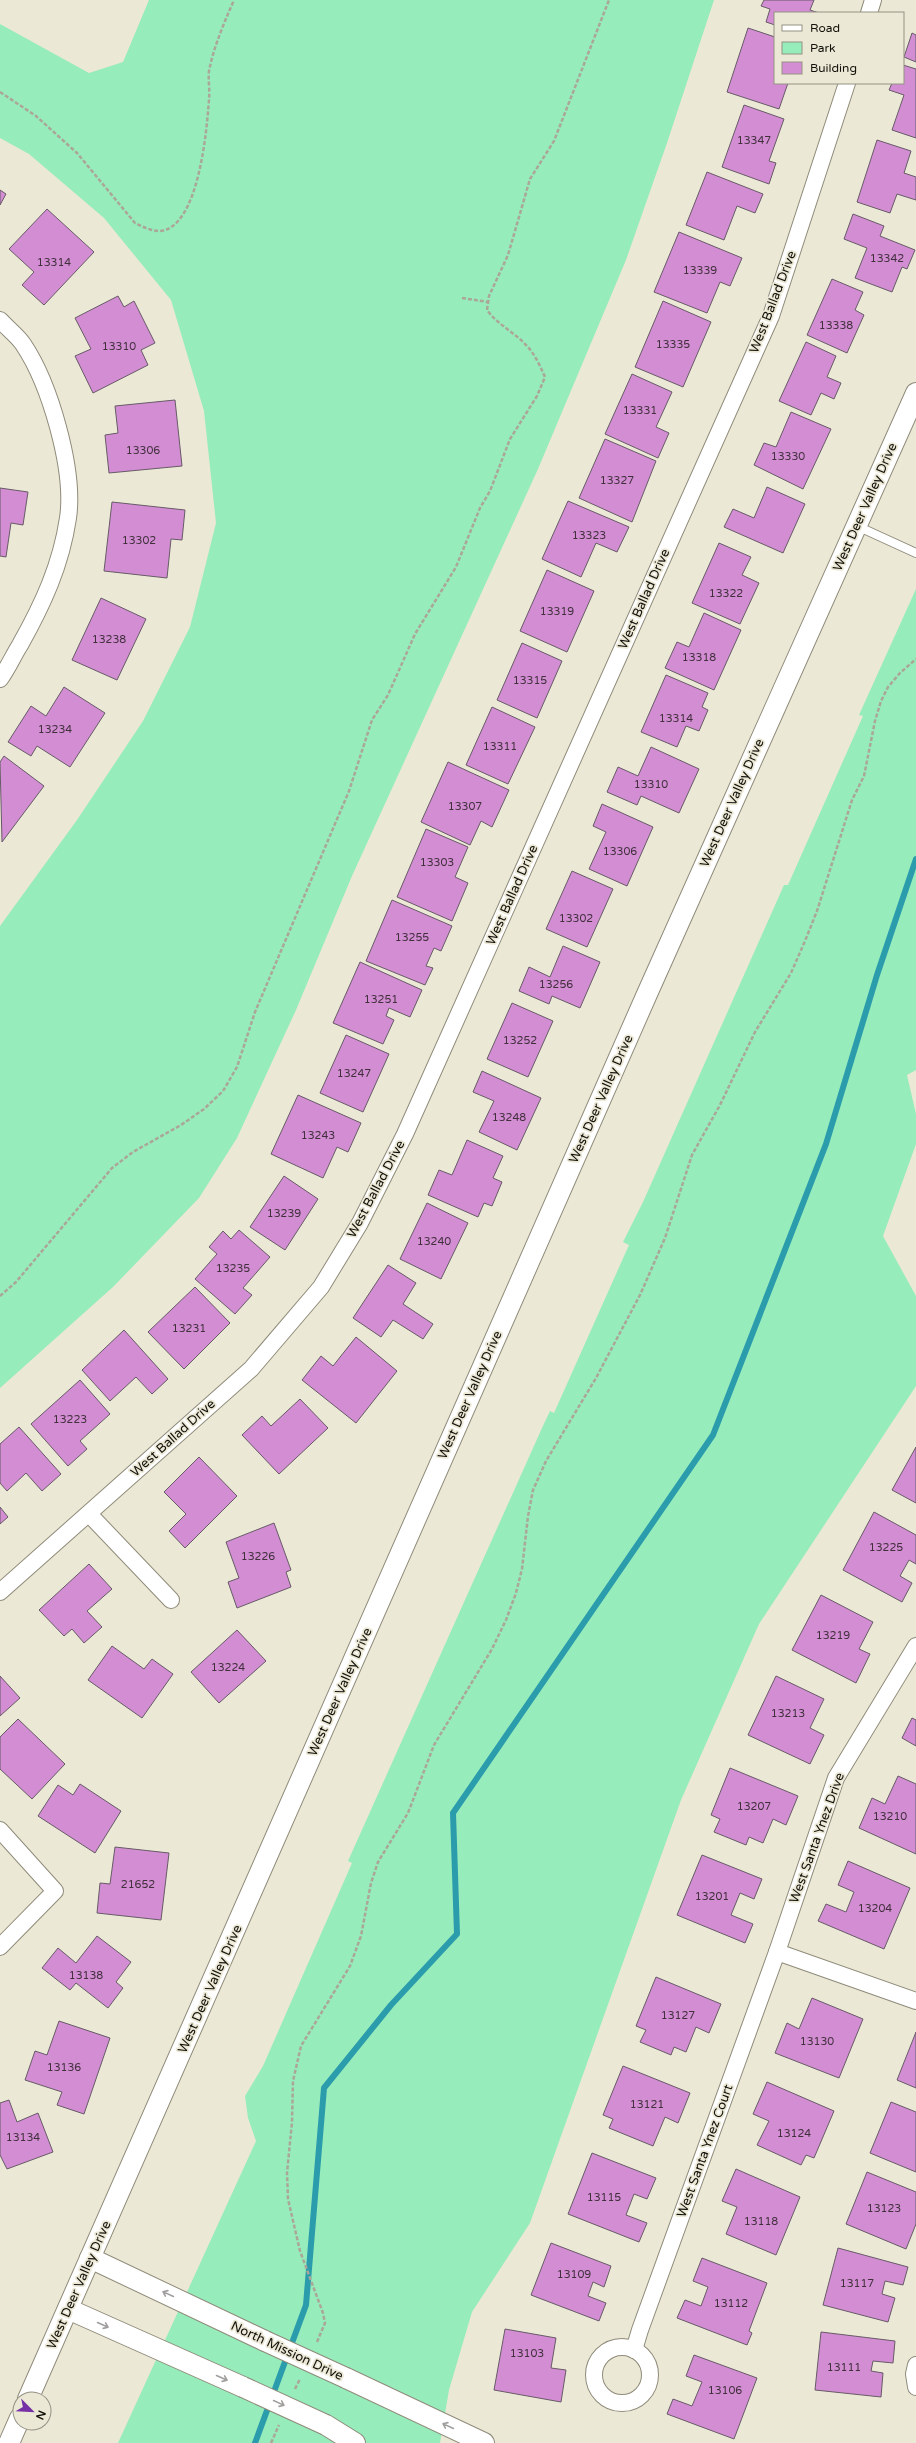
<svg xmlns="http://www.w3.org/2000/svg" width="916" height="2443" font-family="'Varela Round',sans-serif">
  <rect width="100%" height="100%" fill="#ece8d6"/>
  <g fill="#97ecbb">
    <polygon points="149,0 714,0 667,143 626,260 538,469 352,876 296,1010 237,1138 199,1198 113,1287 0,1388 0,926 77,820 143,721 190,627 216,523 204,411 171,300 104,218 29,154 0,138 0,24 89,73 123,62"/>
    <polygon points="916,589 916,1070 907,1075 916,1114 916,1144 883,1236 916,1296 916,1386 759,1624 681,1800 530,2223 472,2312 449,2390 440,2443 118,2443 256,2141 248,2118 245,2096 263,2066 352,1863 348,1861 542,1428 550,1411 554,1413 629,1245 623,1242 643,1202 784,885 788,885 863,716 859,715"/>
  </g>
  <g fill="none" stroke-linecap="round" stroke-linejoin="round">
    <polyline stroke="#2b9cac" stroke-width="6" points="255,2443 306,2305 324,2088 391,2005 457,1934 453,1813 713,1435 826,1144 877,975 916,859"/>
  </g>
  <g fill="#d28dd3" stroke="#675b67">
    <polygon points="764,0 814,0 810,10 819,13 775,13 775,25 766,22 770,9 761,6"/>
    <polygon points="748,28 775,37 775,83 788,83 779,109 727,92"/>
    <polygon points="912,33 916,35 916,62 904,57"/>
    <polygon points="903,65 916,69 916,138 892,130 904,95 889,90 892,83 903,83"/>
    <polygon points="744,105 784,119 769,161 776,163 769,184 722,167"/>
    <polygon points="877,140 911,151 904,173 916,177 916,200 897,194 890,213 857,202"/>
    <polygon points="707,172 763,194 755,213 737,206 724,240 686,225"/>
    <polygon points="0,190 6,194 0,205"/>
    <polygon points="47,209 94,252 44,305 22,285 34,272 9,249"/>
    <polygon points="853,214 884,226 880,236 915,250 907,269 902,267 892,292 855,278 867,248 844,239"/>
    <polygon points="679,232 742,258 730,286 720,282 707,313 654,292"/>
    <polygon points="832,279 863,292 855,310 864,315 847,353 807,335"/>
    <polygon points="118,296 124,307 134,301 155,343 141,350 148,365 93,393 75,356 91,349 75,318"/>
    <polygon points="663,301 711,322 683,387 635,367"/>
    <polygon points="806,342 836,356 827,377 841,383 834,399 821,393 811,415 779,401"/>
    <polygon points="632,374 672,392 656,427 669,433 658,458 605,434"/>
    <polygon points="175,400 182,466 109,473 105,435 118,433 115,406"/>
    <polygon points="791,412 831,429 803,489 754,465 764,443 776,447"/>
    <polygon points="605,439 656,461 632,522 579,498"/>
    <polygon points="767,487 805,504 783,553 724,527 733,509 754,518"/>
    <polygon points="0,488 28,492 23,525 11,523 6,557 0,556"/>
    <polygon points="568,501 629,527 617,552 596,543 581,577 542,559"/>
    <polygon points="112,502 185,510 182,540 171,539 167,578 104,571"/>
    <polygon points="719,543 751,557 742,575 759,583 740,624 692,603"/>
    <polygon points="547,570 594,591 567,652 520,631"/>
    <polygon points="101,598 146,619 117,680 72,660"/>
    <polygon points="704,613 741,630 714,690 665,668 677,642 689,647"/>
    <polygon points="522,643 562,661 537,718 497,700"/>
    <polygon points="666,675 708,693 702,707 708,710 699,731 686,726 677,747 641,732"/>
    <polygon points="64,687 105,713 70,767 37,746 31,756 8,742 31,706 46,716"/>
    <polygon points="492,707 535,727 508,784 466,765"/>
    <polygon points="651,747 699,769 679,813 641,796 637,805 607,792 618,767 638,776"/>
    <polygon points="4,756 44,786 2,842 0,762"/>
    <polygon points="448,762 509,790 492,827 481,821 470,845 421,822"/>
    <polygon points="602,804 653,827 627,886 589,869 606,832 593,826"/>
    <polygon points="426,829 468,847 455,877 468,883 452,921 397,897"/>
    <polygon points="572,871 613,889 587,947 546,929"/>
    <polygon points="392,900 452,926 441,951 434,948 426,966 433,968 425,985 366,961"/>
    <polygon points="563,946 600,962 580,1008 552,996 549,1004 519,991 529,967 550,977"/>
    <polygon points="360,962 422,990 410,1017 389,1008 386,1016 394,1020 383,1044 333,1023"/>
    <polygon points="512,1003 553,1021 528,1077 487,1059"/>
    <polygon points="346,1035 389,1054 363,1112 320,1093"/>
    <polygon points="482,1071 541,1098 517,1150 479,1132 494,1101 473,1092"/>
    <polygon points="298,1095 361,1123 348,1152 337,1147 323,1178 271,1154"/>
    <polygon points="467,1140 503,1156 493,1178 502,1182 492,1206 484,1203 478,1217 428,1195 439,1170 452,1175"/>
    <polygon points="284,1176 318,1199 285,1250 250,1227"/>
    <polygon points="427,1203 468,1223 441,1279 400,1259"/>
    <polygon points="239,1230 270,1257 243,1288 252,1295 235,1314 195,1279 217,1254 209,1247 223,1231 231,1239"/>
    <polygon points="388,1265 416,1283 403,1304 433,1324 423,1339 393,1320 381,1337 353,1318"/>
    <polygon points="195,1287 230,1323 184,1369 148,1332"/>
    <polygon points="124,1330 168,1379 152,1394 136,1377 110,1401 82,1370"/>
    <polygon points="356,1337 397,1371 356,1423 302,1380 321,1356 333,1366"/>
    <polygon points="80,1380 110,1414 80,1441 87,1449 68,1466 31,1424"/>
    <polygon points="300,1399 328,1428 279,1474 242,1435 262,1416 271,1426"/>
    <polygon points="19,1427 61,1474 42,1491 26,1473 7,1491 0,1483 0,1444"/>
    <polygon points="916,1447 916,1503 892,1490"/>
    <polygon points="199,1457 237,1496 185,1548 169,1531 186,1514 164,1492"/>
    <polygon points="0,1507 8,1517 0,1524"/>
    <polygon points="874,1512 916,1535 916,1564 909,1560 900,1576 912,1583 902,1602 843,1570"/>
    <polygon points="274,1523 291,1570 286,1572 291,1587 237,1608 228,1582 239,1578 226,1542"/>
    <polygon points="89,1564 112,1589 87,1611 102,1627 84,1643 72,1629 64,1636 39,1610"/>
    <polygon points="821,1595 873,1622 859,1649 870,1654 856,1683 792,1650"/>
    <polygon points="237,1630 266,1661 219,1703 191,1672"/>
    <polygon points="112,1646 144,1669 152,1659 173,1674 142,1718 88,1680"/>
    <polygon points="0,1676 20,1698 0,1716"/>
    <polygon points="776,1676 824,1699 810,1728 824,1735 810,1764 748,1735"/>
    <polygon points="912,1718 916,1720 916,1746 902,1738"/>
    <polygon points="18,1719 65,1764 32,1799 0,1769 0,1737"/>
    <polygon points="730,1768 798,1796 786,1825 773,1819 763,1843 749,1837 746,1845 714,1832 720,1819 711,1815"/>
    <polygon points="898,1776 916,1784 916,1854 859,1828 872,1798 885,1804"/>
    <polygon points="80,1784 121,1811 95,1853 38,1816 58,1785 73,1795"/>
    <polygon points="115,1847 169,1853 161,1920 97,1913 100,1883 110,1884"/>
    <polygon points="702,1855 762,1879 754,1899 740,1893 731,1915 753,1924 745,1943 677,1915"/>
    <polygon points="848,1861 910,1888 884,1949 818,1921 826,1904 846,1912 854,1892 838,1885"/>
    <polygon points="97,1936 131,1962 116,1982 123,1988 108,2008 76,1983 70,1990 42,1968 58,1948 76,1963"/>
    <polygon points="656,1977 721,2004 709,2033 696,2027 686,2052 674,2047 671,2055 640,2042 646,2030 636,2026"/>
    <polygon points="812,1998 863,2019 839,2078 775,2053 787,2023 799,2029"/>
    <polygon points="59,2021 110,2038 84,2114 57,2105 62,2092 25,2080 35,2051 47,2055"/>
    <polygon points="916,2032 916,2088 897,2080"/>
    <polygon points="623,2066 690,2093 678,2123 665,2117 653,2146 609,2128 613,2119 603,2115"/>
    <polygon points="767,2082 834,2111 814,2158 806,2155 801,2165 757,2145 769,2121 753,2114"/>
    <polygon points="9,2100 17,2122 38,2113 53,2152 7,2169 0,2155 0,2103"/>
    <polygon points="891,2102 916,2112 916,2172 870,2153"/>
    <polygon points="592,2153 656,2178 647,2199 634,2194 626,2215 647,2223 639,2242 568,2214"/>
    <polygon points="736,2169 800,2197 776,2255 726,2234 737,2207 722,2201"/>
    <polygon points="867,2172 916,2192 916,2224 906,2249 846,2224"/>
    <polygon points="551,2243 611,2266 604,2287 593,2282 588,2296 606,2303 599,2321 531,2295"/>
    <polygon points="838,2248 908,2267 903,2285 885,2281 882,2294 895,2298 888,2322 823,2305"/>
    <polygon points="702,2258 767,2283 749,2331 752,2333 747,2345 677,2318 685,2300 701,2306 708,2287 693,2281"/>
    <polygon points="505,2329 556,2338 551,2368 566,2370 561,2402 494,2390"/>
    <polygon points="821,2332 895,2341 893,2363 873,2361 871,2371 883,2373 881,2397 815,2390"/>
    <polygon points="694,2355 757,2378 734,2439 667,2414 673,2399 692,2406 702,2382 686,2376"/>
  </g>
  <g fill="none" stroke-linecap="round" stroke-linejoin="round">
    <defs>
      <polyline id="service" points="857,526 916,553"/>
      <g id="minor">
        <polyline points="869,13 873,0"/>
        <path d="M0,320C7,328 17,335 23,344C50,384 75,470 68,518C61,565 43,604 20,645C13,656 8,668 0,679"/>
        <polyline points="89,1514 171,1600"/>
        <polyline points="0,1592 251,1369 321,1287 360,1223 405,1134 771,316 847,83"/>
        <polyline points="0,1830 55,1891 0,1947"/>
        <polyline points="777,1952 916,2001"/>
        <circle cx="622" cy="2375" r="28"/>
        <polyline points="634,2350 640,2330 777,1952 836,1778 916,1646"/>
        <polyline points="916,2365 914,2374 916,2387"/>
      </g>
      <g id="tertiary">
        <polyline points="90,2258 265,2341"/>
        <polyline points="68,2309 243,2387"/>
        <polyline points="346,2378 484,2443"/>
        <polyline points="28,2399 647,994 916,393"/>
        <polyline points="326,2425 355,2443"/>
        <polyline points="9,2443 20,2418"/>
      </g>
    </defs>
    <use href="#service" stroke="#8f8b7a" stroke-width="10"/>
    <use href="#minor" stroke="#8f8b7a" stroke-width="18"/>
    <use href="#tertiary" stroke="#8f8b7a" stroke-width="22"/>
    <g stroke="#aaa798" stroke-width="2.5" stroke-dasharray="4 2" stroke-linecap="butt">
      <path d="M0,92L36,116L77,153L135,223C143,227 151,231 160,231C199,228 207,128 209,99C210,90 208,80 209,71C214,46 224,23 234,0"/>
      <polyline points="462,298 488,302"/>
      <path d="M0,1296L16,1282L112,1168L133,1152L181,1125L204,1109L223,1091L237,1067L255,1012L349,791L372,720L388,695L415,634L456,567L480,508L490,491L510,439L537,396L545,377C540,366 535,354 526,345C514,332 498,325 487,310L489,296L508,255L530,179L554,141L609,0"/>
      <polyline points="317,2342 325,2323 323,2313 300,2251 288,2199 287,2173 292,2122 293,2081 301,2046 350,1966 361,1936 371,1883 378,1862 408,1813 434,1745 492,1649 506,1620 516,1593 522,1569 528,1516 533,1490 546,1461 596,1378 640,1295 665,1238 692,1155 720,1105 755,1032 791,973 805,941 817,911 852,800 864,776 875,721 881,701 888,687 900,673 916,659"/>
      <polyline points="295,2389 300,2379"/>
      <polyline points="271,2443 279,2425"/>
    </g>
    <use href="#service" stroke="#fff" stroke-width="8"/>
    <use href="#minor" stroke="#fff" stroke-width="16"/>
    <use href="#tertiary" stroke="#fff" stroke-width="20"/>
    <defs>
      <g id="tertiary-bridge">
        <polyline points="265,2341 346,2378"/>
        <polyline points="243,2387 326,2425"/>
      </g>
    </defs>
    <use href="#tertiary-bridge" stroke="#8f8b7a" stroke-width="22" stroke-linecap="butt"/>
    <use href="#tertiary-bridge" stroke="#fff" stroke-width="20"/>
  </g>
  <defs><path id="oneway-shaft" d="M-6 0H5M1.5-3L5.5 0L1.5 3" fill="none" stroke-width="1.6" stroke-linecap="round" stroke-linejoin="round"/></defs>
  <g stroke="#a09f9d">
    <use href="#oneway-shaft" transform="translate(168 2294) rotate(-155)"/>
    <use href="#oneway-shaft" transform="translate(103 2325) rotate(24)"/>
    <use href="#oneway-shaft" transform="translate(222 2378) rotate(24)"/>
    <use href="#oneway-shaft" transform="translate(279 2403) rotate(25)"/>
    <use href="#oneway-shaft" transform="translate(448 2426) rotate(-155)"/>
  </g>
  <g text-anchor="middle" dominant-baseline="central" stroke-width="3.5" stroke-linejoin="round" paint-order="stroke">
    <g font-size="11" fill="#412f3c">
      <text x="754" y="140">13347</text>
      <text x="887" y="258">13342</text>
      <text x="54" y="262">13314</text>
      <text x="700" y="270">13339</text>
      <text x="836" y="325">13338</text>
      <text x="673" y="344">13335</text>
      <text x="119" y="346">13310</text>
      <text x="640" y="410">13331</text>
      <text x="143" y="450">13306</text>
      <text x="788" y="456">13330</text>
      <text x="617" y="480">13327</text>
      <text x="589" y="535">13323</text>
      <text x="139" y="540">13302</text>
      <text x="726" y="593">13322</text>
      <text x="557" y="611">13319</text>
      <text x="109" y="639">13238</text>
      <text x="699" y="657">13318</text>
      <text x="530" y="680">13315</text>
      <text x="676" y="718">13314</text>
      <text x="55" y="729">13234</text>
      <text x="500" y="746">13311</text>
      <text x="651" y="784">13310</text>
      <text x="465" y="806">13307</text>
      <text x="620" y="851">13306</text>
      <text x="437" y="862">13303</text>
      <text x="576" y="918">13302</text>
      <text x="412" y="937">13255</text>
      <text x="556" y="984">13256</text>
      <text x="381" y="999">13251</text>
      <text x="520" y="1040">13252</text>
      <text x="354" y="1073">13247</text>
      <text x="509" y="1117">13248</text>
      <text x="318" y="1135">13243</text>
      <text x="284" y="1213">13239</text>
      <text x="434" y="1241">13240</text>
      <text x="233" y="1268">13235</text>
      <text x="189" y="1328">13231</text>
      <text x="70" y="1419">13223</text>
      <text x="886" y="1547">13225</text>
      <text x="258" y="1556">13226</text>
      <text x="833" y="1635">13219</text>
      <text x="228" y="1667">13224</text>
      <text x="788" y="1713">13213</text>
      <text x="754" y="1806">13207</text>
      <text x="890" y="1816">13210</text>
      <text x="138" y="1884">21652</text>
      <text x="712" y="1896">13201</text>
      <text x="875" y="1908">13204</text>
      <text x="86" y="1975">13138</text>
      <text x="678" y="2015">13127</text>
      <text x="817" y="2041">13130</text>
      <text x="64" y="2067">13136</text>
      <text x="647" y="2104">13121</text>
      <text x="794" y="2133">13124</text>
      <text x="23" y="2137">13134</text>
      <text x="604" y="2197">13115</text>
      <text x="884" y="2208">13123</text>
      <text x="761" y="2221">13118</text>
      <text x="574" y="2274">13109</text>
      <text x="857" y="2283">13117</text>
      <text x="731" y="2303">13112</text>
      <text x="527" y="2353">13103</text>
      <text x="844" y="2367">13111</text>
      <text x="725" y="2390">13106</text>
    </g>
    <g font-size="13" fill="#111009" stroke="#ece8d6">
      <text transform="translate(773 302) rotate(-69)">West Ballad Drive</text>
      <text transform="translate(865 507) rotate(-66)">West Deer Valley Drive</text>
      <text transform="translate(644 599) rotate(-66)">West Ballad Drive</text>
      <text transform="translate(732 803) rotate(-66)">West Deer Valley Drive</text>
      <text transform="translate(512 895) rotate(-66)">West Ballad Drive</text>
      <text transform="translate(601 1099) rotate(-66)">West Deer Valley Drive</text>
      <text transform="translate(376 1189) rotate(-62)">West Ballad Drive</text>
      <text transform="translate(470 1395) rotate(-66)">West Deer Valley Drive</text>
      <text transform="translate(173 1438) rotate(-42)">West Ballad Drive</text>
      <text transform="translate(340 1692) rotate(-66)">West Deer Valley Drive</text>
      <text transform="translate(817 1838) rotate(-70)">West Santa Ynez Drive</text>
      <text transform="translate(210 1989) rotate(-66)">West Deer Valley Drive</text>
      <text transform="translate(705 2151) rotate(-70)">West Santa Ynez Court</text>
      <text transform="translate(79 2285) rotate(-66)">West Deer Valley Drive</text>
      <text transform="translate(287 2351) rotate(25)">North Mission Drive</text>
    </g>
  </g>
  <rect x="774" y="12" width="130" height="72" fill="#ece8d6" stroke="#949284"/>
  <rect x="782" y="25" width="20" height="6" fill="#ffffff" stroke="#949284"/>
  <text x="810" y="32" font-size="12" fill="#111009">Road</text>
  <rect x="782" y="42" width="20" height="12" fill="#97ecbb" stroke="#949284"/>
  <text x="810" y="52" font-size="12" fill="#111009">Park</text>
  <rect x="782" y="62" width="20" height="12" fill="#d28dd3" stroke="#949284"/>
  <text x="810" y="72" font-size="12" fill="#111009">Building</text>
  <g transform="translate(32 2411) rotate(114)"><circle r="19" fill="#ece8d6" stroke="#949284"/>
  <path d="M0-3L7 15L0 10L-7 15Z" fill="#7531a5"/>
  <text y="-6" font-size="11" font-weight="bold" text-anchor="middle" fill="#111009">N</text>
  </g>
</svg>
